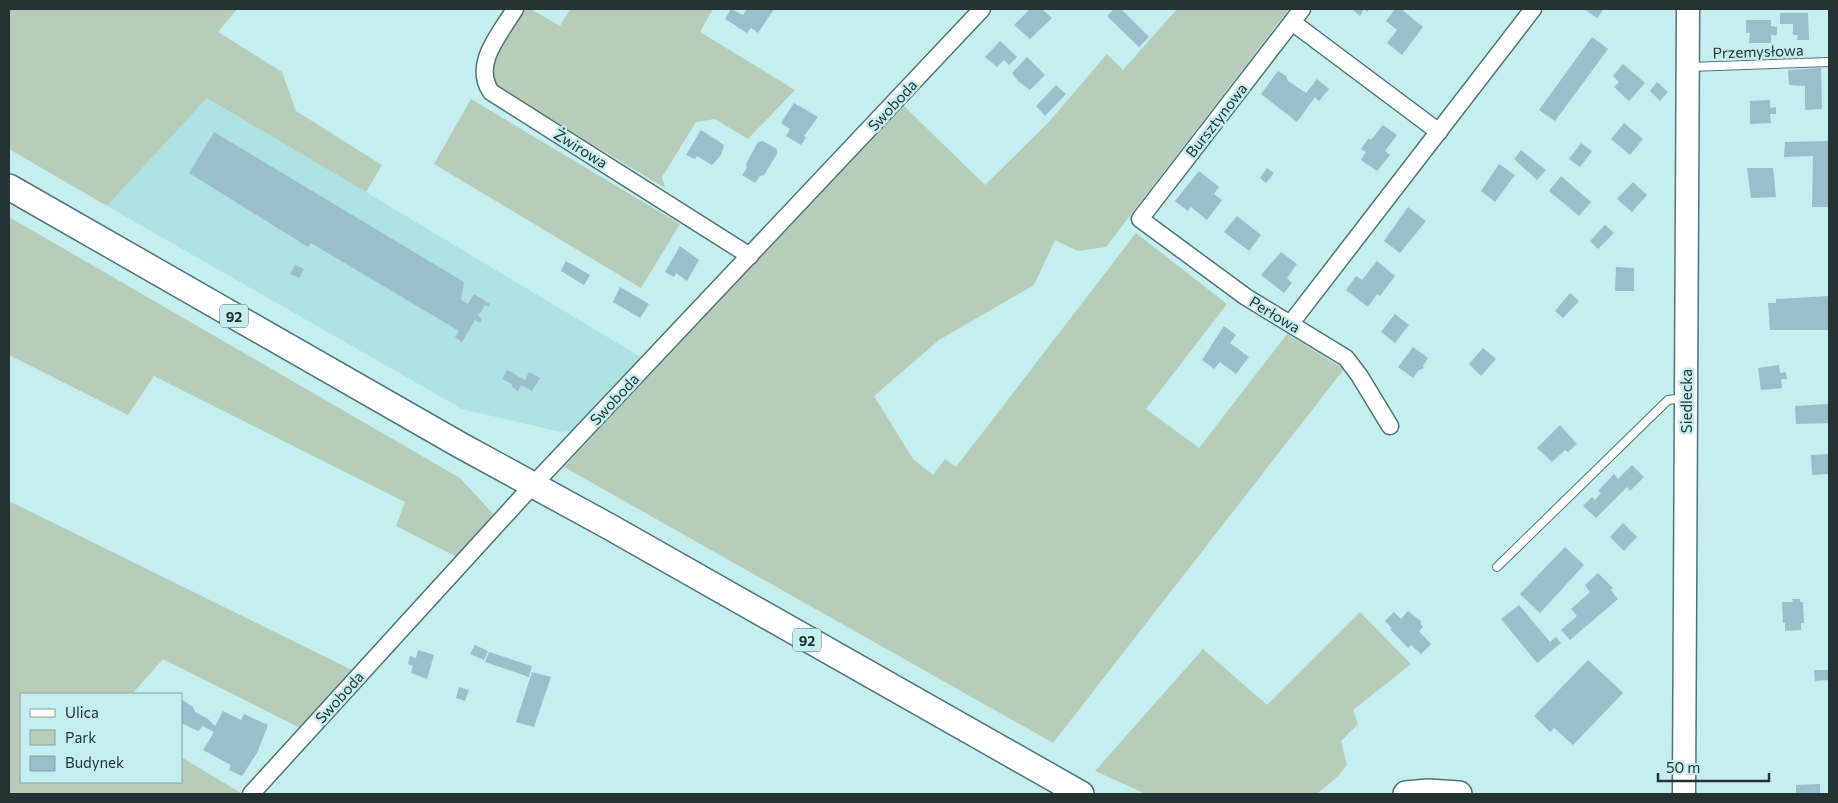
<svg xmlns="http://www.w3.org/2000/svg" width="1838" height="803" font-family="Commissioner,sans-serif">
  <rect width="100%" height="100%" fill="#c4eeef"/>
  <polygon fill="#afe2e4" points="207,97 366,192 644,359 578,430 561,432 462,409 107,206"/>
  <g fill="#b8cdb9">
    <polygon points="9,9 237,9 218,32 282,72 296,111 382,165 366,192 207,98 107,206 9,149"/>
    <polygon points="524,9 531,9 560,26 570,9 713,9 700,32 795,90 748,139 715,119 696,122 662,177 665,188 488,82 487,70"/>
    <polygon points="1177,9 1289,9 1106,247 1078,251 1055,240 1034,285 939,340 874,396 913,459 933,475 945,459 956,467 1136,233 1227,304 1146,409 1199,448 1287,334 1344,369 1053,743 564,467 903,105 985,185 1048,123 1107,54 1123,70"/>
    <polygon points="471,99 680,224 641,288 434,164"/>
    <polygon points="9,217 460,478 497,518 459,558 396,526 405,502 154,376 128,415 9,355"/>
    <polygon points="9,501 352,670 300,728 163,659 132,694 21,694 21,782 181,782 181,757 241,793 9,794"/>
    <polygon points="1360,612 1411,664 1353,710 1358,724 1341,741 1347,765 1338,776 1317,794 1146,794 1095,771 1203,649 1267,705"/>
  </g>
  <g fill="#9bbecd">
    <polygon points="731,9 743,15 747,9 774,9 758,33 751,28 747,33 725,19"/>
    <polygon points="1030,9 1042,9 1052,18 1030,39 1014,25"/>
    <polygon points="1114,9 1121,9 1149,37 1139,47 1107,16"/>
    <polygon points="1355,9 1369,9 1367,12 1364,9 1360,16 1354,11"/>
    <polygon points="1395,9 1401,9 1423,27 1402,55 1387,43 1397,30 1386,21"/>
    <polygon points="1584,9 1602,9 1603,10 1597,18"/>
    <polygon points="1780,13 1808,13 1809,40 1797,40 1798,35 1793,35 1793,24 1780,24"/>
    <polygon points="1746,20 1771,20 1771,26 1777,27 1777,35 1771,35 1771,43 1749,43 1750,33 1746,33"/>
    <polygon points="1592,37 1608,49 1555,121 1539,110"/>
    <polygon points="1000,41 1017,57 1009,65 1004,60 997,67 985,57"/>
    <polygon points="1027,57 1045,75 1030,90 1018,81 1012,73"/>
    <polygon points="1623,64 1645,83 1629,101 1614,87 1619,82 1613,76"/>
    <polygon points="1821,68 1822,109 1805,110 1805,86 1789,85 1788,70"/>
    <polygon points="1278,71 1286,76 1288,81 1306,93 1317,79 1329,89 1319,101 1315,97 1297,122 1261,94"/>
    <polygon points="1657,82 1668,92 1660,101 1650,91"/>
    <polygon points="1056,85 1066,94 1045,116 1036,106"/>
    <polygon points="1770,100 1770,108 1776,107 1776,114 1770,114 1771,123 1750,124 1750,101"/>
    <polygon points="794,103 818,117 804,136 806,137 801,145 786,136 790,129 781,123"/>
    <polygon points="1624,123 1643,139 1630,155 1611,139"/>
    <polygon points="1383,125 1397,135 1385,151 1390,155 1377,171 1361,160 1366,152 1361,149 1369,138 1371,140"/>
    <polygon points="701,130 724,145 721,155 712,165 697,156 695,159 686,155"/>
    <polygon points="214,132 464,282 461,300 468,304 474,294 490,304 489,307 485,305 478,316 482,319 480,323 475,320 462,342 455,337 459,331 311,243 308,247 189,173"/>
    <polygon points="763,141 777,149 777,154 764,175 760,176 755,183 742,175 747,168 746,164 758,142"/>
    <polygon points="1829,141 1829,207 1812,207 1813,156 1784,157 1785,142"/>
    <polygon points="1581,143 1592,151 1580,167 1569,159"/>
    <polygon points="1521,150 1546,170 1537,180 1514,159"/>
    <polygon points="1499,164 1515,175 1495,202 1481,191"/>
    <polygon points="1267,168 1274,173 1266,183 1260,178"/>
    <polygon points="1747,168 1773,168 1776,197 1751,198"/>
    <polygon points="1199,171 1219,187 1214,194 1222,200 1207,220 1191,207 1188,211 1175,201"/>
    <polygon points="1561,176 1591,202 1579,216 1549,191"/>
    <polygon points="1633,182 1647,195 1632,212 1617,199"/>
    <polygon points="1408,207 1426,221 1400,253 1384,241"/>
    <polygon points="1237,216 1261,235 1249,251 1224,232"/>
    <polygon points="1605,225 1614,233 1598,249 1590,241"/>
    <polygon points="680,246 699,260 687,281 676,273 674,277 665,272"/>
    <polygon points="1281,252 1297,264 1287,278 1292,283 1284,293 1261,275"/>
    <polygon points="566,261 590,275 584,285 561,271"/>
    <polygon points="1377,261 1395,276 1380,296 1377,294 1368,307 1346,290 1356,276 1362,280"/>
    <polygon points="295,265 304,269 299,278 290,274"/>
    <polygon points="1616,267 1634,268 1634,291 1615,291"/>
    <polygon points="620,287 649,304 640,318 613,302"/>
    <polygon points="1570,293 1579,301 1563,318 1555,311"/>
    <polygon points="1829,296 1829,330 1770,330 1768,303 1776,303 1776,299"/>
    <polygon points="1395,314 1409,325 1395,343 1381,332"/>
    <polygon points="1224,326 1236,335 1230,343 1249,357 1236,374 1220,362 1214,369 1202,360"/>
    <polygon points="1413,347 1428,358 1423,366 1424,368 1418,371 1413,378 1398,367"/>
    <polygon points="1483,348 1496,359 1481,376 1469,364"/>
    <polygon points="1779,365 1780,373 1786,372 1787,379 1781,379 1782,388 1761,390 1758,368"/>
    <polygon points="507,370 525,380 529,372 540,378 532,391 521,385 518,391 512,387 512,384 502,379"/>
    <polygon points="1829,404 1829,423 1796,424 1795,406"/>
    <polygon points="1560,425 1577,444 1568,452 1565,450 1552,462 1537,448"/>
    <polygon points="1829,454 1829,474 1812,475 1811,455"/>
    <polygon points="1632,465 1644,477 1630,491 1627,487 1596,518 1583,506 1592,497 1595,500 1601,493 1598,491 1614,474 1618,479"/>
    <polygon points="1623,523 1637,537 1624,551 1610,537"/>
    <polygon points="1565,547 1584,565 1540,613 1520,594"/>
    <polygon points="1598,573 1613,588 1611,590 1618,599 1570,640 1561,630 1577,616 1571,609 1590,592 1585,585"/>
    <polygon points="1792,599 1800,599 1800,602 1803,602 1804,623 1801,623 1801,630 1785,631 1785,623 1783,623 1782,602 1793,602"/>
    <polygon points="1519,605 1550,642 1556,637 1561,643 1537,663 1501,619"/>
    <polygon points="1408,611 1422,622 1420,623 1423,627 1419,631 1431,644 1421,654 1411,645 1408,648 1390,629 1392,628 1385,621 1394,612 1401,619"/>
    <polygon points="475,645 488,651 484,660 470,654"/>
    <polygon points="418,650 434,655 427,679 411,673 413,666 408,664 410,656 416,658"/>
    <polygon points="489,652 532,666 529,677 485,662"/>
    <polygon points="1588,660 1623,693 1573,745 1554,728 1550,732 1534,716"/>
    <polygon points="1814,670 1829,670 1829,680 1815,681"/>
    <polygon points="532,672 551,677 534,727 516,722"/>
    <polygon points="459,687 469,690 465,701 456,698"/>
    <polygon points="181,699 193,707 195,712 208,719 215,726 223,711 241,720 244,714 268,725 257,753 242,776 229,770 231,765 203,750 214,732 203,726 198,731 181,723"/>
    <polygon points="1820,784 1820,794 1796,794 1796,785"/>
  </g>
  <g fill="none" stroke-linecap="round" stroke-linejoin="round">
    <defs>
      <g id="service">
        <polyline points="1690,67 1829,62"/>
        <polyline points="1497,567 1668,400 1684,398"/>
      </g>
      <g id="minor">
        <path d="M515,9C500,34 472,64 491,92L750,256"/>
        <polyline points="1302,9 1140,219 1246,297 1346,358 1359,375 1390,426"/>
        <polyline points="1292,22 1439,132"/>
        <polyline points="1291,323 1533,9"/>
        <polyline points="251,794 533,485 982,9"/>
      </g>
      <polyline id="secondary" points="1684,794 1688,9"/>
      <g id="primary">
        <polyline points="9,187 460,445 610,527 1081,794"/>
        <polyline points="1406,794 1428,792 1459,794"/>
      </g>
    </defs>
    <use href="#service" stroke="#4f7577" stroke-width="10"/>
    <use href="#minor" stroke="#4f7577" stroke-width="19"/>
    <use href="#secondary" stroke="#4f7577" stroke-width="25"/>
    <use href="#primary" stroke="#4f7577" stroke-width="28"/>
    <use href="#service" stroke="#fff" stroke-width="8"/>
    <use href="#minor" stroke="#fff" stroke-width="16"/>
    <use href="#secondary" stroke="#fff" stroke-width="22"/>
    <use href="#primary" stroke="#fff" stroke-width="25"/>
  </g>
  <g text-anchor="middle" dominant-baseline="central" stroke-width="5" stroke-linejoin="round" paint-order="stroke">
    <g fill="#c4eeef" stroke="#546c6d" stroke-width="1">
      <rect x="220" y="304.5" width="28" height="23" rx="4"/>
      <rect x="793" y="628.5" width="28" height="23" rx="4"/>
    </g>
    <g font-size="14" font-weight="bold" fill="#243435">
      <text x="234" y="316">92</text>
      <text x="807" y="640">92</text>
    </g>
    <g font-size="15" fill="#243435" stroke="#c4eeef">
      <text transform="translate(1758 51) rotate(-2)">Przemysłowa</text>
      <text transform="translate(892 105) rotate(-47)">Swoboda</text>
      <text transform="translate(1216 120) rotate(-52)">Bursztynowa</text>
      <text transform="translate(581 148) rotate(32)">Żwirowa</text>
      <text transform="translate(1275 314) rotate(31)">Perłowa</text>
      <text transform="translate(614 399) rotate(-47)">Swoboda</text>
      <text transform="translate(1686 401) rotate(-90)">Siedlecka</text>
      <text transform="translate(339 697) rotate(-48)">Swoboda</text>
    </g>
  </g>
  <rect width="1838" height="803" fill="none" stroke="#243435" stroke-width="20"/>
  <rect x="20" y="693" width="162" height="90" fill="#c4eeef" stroke="#84a4a5"/>
  <rect x="30" y="709" width="25" height="8" fill="#ffffff" stroke="#84a4a5"/>
  <text x="65" y="718" font-size="15" fill="#243435">Ulica</text>
  <rect x="30" y="730" width="25" height="15" fill="#b8cdb9" stroke="#84a4a5"/>
  <text x="65" y="743" font-size="15" fill="#243435">Park</text>
  <rect x="30" y="756" width="25" height="15" fill="#9bbecd" stroke="#84a4a5"/>
  <text x="65" y="768" font-size="15" fill="#243435">Budynek</text>
  <path d="M1658 773v8h111v-8" fill="none" stroke="#243435" stroke-width="2.5"/>
  <text x="1666" y="773" font-size="15" fill="#243435" stroke="#c4eeef" stroke-width="4" paint-order="stroke">50 m</text>
</svg>
